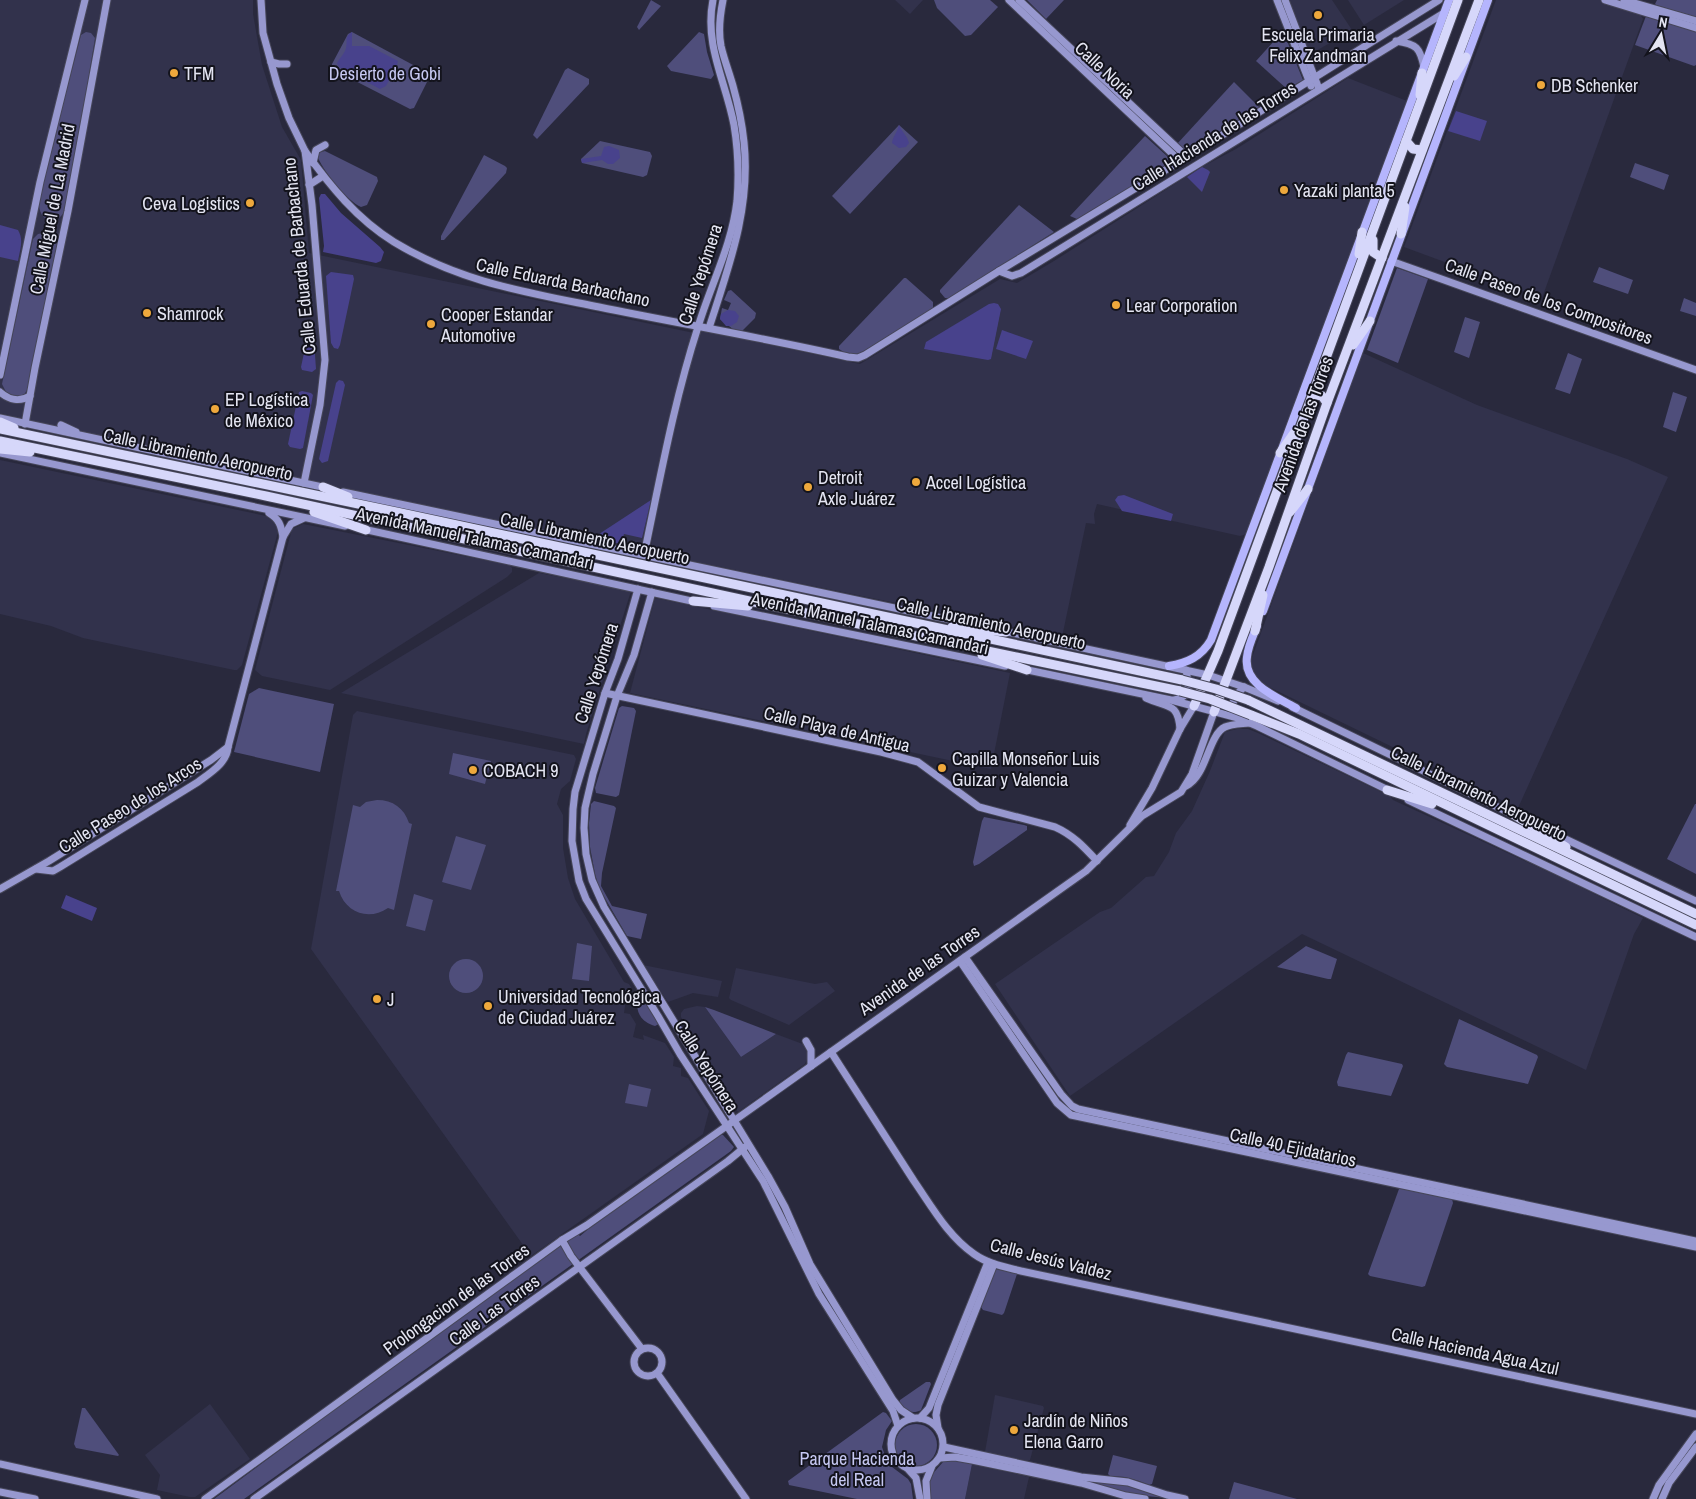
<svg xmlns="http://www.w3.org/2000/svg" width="1696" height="1499" font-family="'Archivo Narrow',sans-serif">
  <rect width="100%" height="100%" fill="#29293d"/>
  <g fill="#32324c">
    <polygon points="0,0 253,0 253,14 262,65 282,127 301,160 309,253 694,333 677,410 700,330 860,364 1000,279 1017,283 1054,261 1164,191 1200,168 1236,149 1348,78 1407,101 1247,534 1240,536 1097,504 1094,514 1095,524 1086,523 1062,637 653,553 651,546 667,455 643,553 43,424 0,413"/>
    <polygon points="895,0 923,0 910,14"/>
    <polygon points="1288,0 1332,0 1352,30 1309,55"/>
    <polygon points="1348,0 1404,0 1364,25"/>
    <polygon points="1496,0 1632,0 1643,19 1542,298 1404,247"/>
    <polygon points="1363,353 1477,405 1627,459 1668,477 1518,808 1263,684 1252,672 1250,663"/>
    <polygon points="0,460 271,517 275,521 279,528 242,665 237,670 234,670 83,638 51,626 0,614"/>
    <polygon points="303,524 509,565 512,568 512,572 507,577 330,690 262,676 255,670 292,529"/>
    <polygon points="539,573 631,591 586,734 584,744 341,693"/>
    <polygon points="655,598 1010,673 991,769 630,693"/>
    <polygon points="357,711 574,755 576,759 570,781 561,789 557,804 563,815 563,848 568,878 575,899 624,982 629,984 632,989 629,999 626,999 624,1013 630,1014 636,1024 633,1037 644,1040 643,1035 665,1043 674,1057 673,1066 681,1068 681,1076 688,1078 709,1111 703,1134 531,1256 311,949 353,715"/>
    <polygon points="1237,729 1248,729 1258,733 1390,796 1393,800 1570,882 1643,918 1634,934 1586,1070 1302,934 1070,1096 995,984 1100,912 1111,908 1146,877 1154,876 1169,852 1176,833 1192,811 1210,771 1225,732"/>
    <polygon points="643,965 722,981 718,997 693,993 668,1002"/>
    <polygon points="736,968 815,984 827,982 835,991 789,1025 731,1000 729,998"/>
    <polygon points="697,1006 705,1007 741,1057 776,1034 808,1046 810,1052 805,1064 738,1112 681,1017 681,1013 684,1009"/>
    <polygon points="995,1395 1043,1406 1044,1408 1030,1460 1028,1461 985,1452"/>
    <polygon points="210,1404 250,1459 195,1497 190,1497 157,1490 160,1475 145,1455"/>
    <polygon points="972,1464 1029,1477 1024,1499 965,1499"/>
  </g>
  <g fill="#4f4e7b">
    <polygon points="651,0 661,6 639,30 637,27"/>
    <polygon points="934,0 990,0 998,7 971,35 965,36 937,8"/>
    <polygon points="1027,0 1064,0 1046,19"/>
    <polygon points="1657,0 1696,0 1696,17 1656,5 1655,4"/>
    <polygon points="1646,16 1696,32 1696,65 1694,66 1635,45"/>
    <polygon points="1283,31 1303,80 1287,89 1256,61"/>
    <path d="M86,32L91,33L95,38L81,124L65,210C57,227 40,222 39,205L50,153L81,35Z"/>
    <polygon points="352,32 428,73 430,76 414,108 410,109 332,69 332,64 348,34"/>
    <polygon points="699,32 704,34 707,52 714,75 711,79 671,71 667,66"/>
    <polygon points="568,68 589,79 589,84 537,139 533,135 565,70"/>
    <polygon points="1234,82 1260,108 1187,150 1177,144"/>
    <polygon points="899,125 918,142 850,214 832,196"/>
    <polygon points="1145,136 1168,157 1168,164 1077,219 1070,216"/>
    <polygon points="600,141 650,152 652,156 647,175 643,177 582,163 581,159"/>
    <path d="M325,151L377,177L378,181L367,205L361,207C348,202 321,169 317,155L320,152Z"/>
    <polygon points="484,155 505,166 507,168 506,173 444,240 441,240 441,236"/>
    <polygon points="1635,163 1669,175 1664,190 1630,177"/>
    <polygon points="1019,205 1054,232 950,298 945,298 940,292 940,290"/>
    <polygon points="43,233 53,237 57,245 28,388 24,395 17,397 7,394 2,384 33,239 38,234"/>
    <polygon points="1599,267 1633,280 1628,294 1593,282"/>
    <polygon points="1397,268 1428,279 1398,363 1367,350"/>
    <polygon points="904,278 906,278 933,302 933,309 854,357 851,357 839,349 839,346"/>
    <polygon points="731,290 756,313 755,318 742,331 734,330 720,319 722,308 728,310 731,303 724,300 728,291"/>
    <polygon points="1684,298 1696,303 1696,316 1680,311"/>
    <polygon points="1465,317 1480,322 1469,358 1454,352"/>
    <polygon points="1568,353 1582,359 1570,394 1555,389"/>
    <polygon points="1673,392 1687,397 1676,432 1663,427"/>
    <polygon points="259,688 334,704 320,772 234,752 249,694"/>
    <polygon points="622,706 634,708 636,711 619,795 616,797 596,793 595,788 619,708"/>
    <polygon points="453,753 491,761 485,784 449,774"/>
    <path d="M377,800C393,800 404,808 409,823L412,824L394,910L388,908C369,921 346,913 339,891H336L353,805L360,807L366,802Z"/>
    <polygon points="594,801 614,806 616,808 602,873 601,886 612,906 647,914 641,939 627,936 599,888 595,874 590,847 589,823 591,804"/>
    <polygon points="1695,804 1696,804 1696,874 1667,859"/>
    <polygon points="984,817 1024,825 1027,826 1027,830 979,864 974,866 973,862 982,821"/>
    <polygon points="456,836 486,845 471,890 442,882"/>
    <polygon points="414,894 433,900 425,931 406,926"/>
    <polygon points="577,943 592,946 589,981 572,979"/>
    <polygon points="1306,946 1337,959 1331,979 1328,979 1277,967"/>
    <circle cx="466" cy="976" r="17"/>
    <path d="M640,995L659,1024L655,1026C640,1022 633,1009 640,995Z"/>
    <polygon points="705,1007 714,1010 776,1034 741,1057"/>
    <polygon points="1459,1019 1537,1055 1538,1057 1528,1084 1447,1067 1444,1064"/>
    <polygon points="1348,1052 1402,1064 1403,1066 1391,1096 1338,1086 1337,1082 1346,1055"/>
    <polygon points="629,1084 651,1089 647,1107 625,1103"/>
    <polygon points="721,1135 723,1135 734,1147 731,1151 244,1499 214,1499 524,1268 577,1233 580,1236 610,1211"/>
    <polygon points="1401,1188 1452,1199 1453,1203 1425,1286 1422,1287 1370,1276 1368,1274 1399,1189"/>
    <polygon points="996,1269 1014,1272 1017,1274 1004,1313 1002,1315 983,1310 981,1307"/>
    <path d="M926,1382H930L931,1384L921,1410C912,1415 904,1410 899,1403L900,1400Z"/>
    <polygon points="82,1408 85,1408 119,1455 118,1456 76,1448 74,1444"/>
    <polygon points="883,1412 886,1413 892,1421 886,1430 882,1447 888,1464 908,1479 911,1484 913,1499 857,1499 789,1485 788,1481"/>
    <circle cx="916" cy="1445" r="21"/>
    <polygon points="1113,1455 1157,1466 1152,1484 1149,1485 1139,1481 1125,1477 1110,1476 1108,1474"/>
    <polygon points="950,1460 972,1464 965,1499 930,1499 929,1478 943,1462"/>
    <polygon points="1087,1482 1124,1484 1167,1498 1125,1494"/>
    <polygon points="1234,1482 1297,1499 1229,1499"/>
  </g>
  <g fill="#48428c">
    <path d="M352,32V46H369L398,61L397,65L386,86L380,89L339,67L337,63C339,59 345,53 346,48C348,40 344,37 352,32Z"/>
    <polygon points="1456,111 1487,121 1480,141 1448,131"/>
    <path d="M899,125C902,132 907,135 909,143L906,147L899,148L892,143C893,136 897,133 899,125Z"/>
    <polygon points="609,146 619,150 620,158 613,164 608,164 602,160 582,163 581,159 601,156 604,147"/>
    <polygon points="1202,167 1208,170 1210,172 1202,192 1187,177"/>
    <polygon points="321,194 325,194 341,213 380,247 384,252 381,261 376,263 323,252 324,246 319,198"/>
    <path d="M0,225L18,230C24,240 20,249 18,261L0,257Z"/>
    <polygon points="331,272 353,275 354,279 340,345 338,349 334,348 331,343 326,276"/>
    <polygon points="994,303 998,304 1001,309 991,359 988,360 924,349 926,342 989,304"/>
    <polygon points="728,310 735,311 739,316 737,322 731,326 726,326 720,319 721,314"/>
    <polygon points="310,325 313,327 316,369 312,372 302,370 301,367"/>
    <polygon points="1002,330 1033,341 1026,359 996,349"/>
    <polygon points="339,380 343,381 345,385 328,461 322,463 319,459 336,383"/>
    <polygon points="302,391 311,393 313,395 303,448 300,449 290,447 288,444 299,392"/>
    <polygon points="1124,495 1173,514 1171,521 1122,511 1115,500 1118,496"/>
    <polygon points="651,500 642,538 624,534 621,544 593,538"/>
    <polygon points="66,895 97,908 92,921 61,908"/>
  </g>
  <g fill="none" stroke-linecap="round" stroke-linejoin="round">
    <defs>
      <g id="secondary">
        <polyline points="261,0 263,33 277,84 289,118 305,151 312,205 325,360 320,405 304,483"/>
        <polyline points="1009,0 1180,161"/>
        <polyline points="1019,0 1187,157"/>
        <polyline points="1277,0 1311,86"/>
        <polyline points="1285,0 1319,89"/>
        <polyline points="1605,0 1696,28"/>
        <polyline points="1624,0 1696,21"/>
        <path d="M1396,41C1417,44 1420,48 1424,67"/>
        <polyline points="271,62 279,64 287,64"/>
        <path d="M305,151C330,186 357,219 394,242C460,282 525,292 599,307C682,324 765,338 848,357L858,358L865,355L999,271L1187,157L1439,0"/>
        <polyline points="313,163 316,150 325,145"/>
        <polyline points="309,185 323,176"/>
        <polyline points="1391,261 1696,370"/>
        <polyline points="999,271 1012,276 1021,273 1444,13"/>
        <path d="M709,328C729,266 751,208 744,142C742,123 738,104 733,86C729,72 724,59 721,46C718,31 720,15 723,0"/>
        <polyline points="0,375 40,182 85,0"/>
        <path d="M0,392C9,400 20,402 30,396"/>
        <polyline points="0,418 327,488"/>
        <polyline points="25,424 35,368 68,211 107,0"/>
        <polyline points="61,425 76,432"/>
        <polyline points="0,453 345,526"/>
        <polyline points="343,492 980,626"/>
        <path d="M269,513C279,519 281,525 283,537"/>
        <polyline points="363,529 696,602"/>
        <path d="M644,555C660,479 674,401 698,327C711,284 732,245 737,201C739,176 738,149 734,125C726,82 704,45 713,0"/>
        <polyline points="638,589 618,659 605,693 575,792 573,809 572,841 579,881 586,899 658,1016 680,1054 763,1181 819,1294 893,1411 898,1426"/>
        <polyline points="652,592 634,655 617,696 593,774 585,808 584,828 586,854 592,880 604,907 768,1176 785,1207 810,1264 893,1400 901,1410 913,1418"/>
        <polyline points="714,606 1005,666"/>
        <polyline points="1003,631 1208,675 1244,687 1278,701"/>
        <polyline points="1023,669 1171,700 1238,718 1257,726 1390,791"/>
        <path d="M605,693L881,752L918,762L979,807L1055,827C1073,835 1084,847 1097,861"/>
        <path d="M1146,698C1168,708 1178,702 1180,729"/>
        <path d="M1174,700C1192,697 1189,685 1186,670"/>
        <polyline points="1292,707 1514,815"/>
        <path d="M1233,712C1230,703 1237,693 1244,687"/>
        <path d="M1186,786C1207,776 1208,735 1225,727C1232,724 1241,724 1249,723"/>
        <polyline points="1408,800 1696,937"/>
        <polyline points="1130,825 1152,788 1180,729 1194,706"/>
        <polyline points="1540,827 1696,901"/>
        <path d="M36,869L53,871L60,867L198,782C210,773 227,763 228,747L283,537L291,524L304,518"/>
        <polyline points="0,889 49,861 163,790 211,760 228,747"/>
        <polyline points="965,957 1061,1094 1072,1106 1078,1109 1696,1241"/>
        <polyline points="960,961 1057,1103 1071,1115 1696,1247"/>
        <polyline points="806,1041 811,1050 811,1066"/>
        <path d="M831,1052C859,1095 886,1138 914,1181C932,1207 948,1236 974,1254C988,1264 1005,1267 1021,1271L1696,1414"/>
        <polyline points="562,1240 571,1256 642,1349"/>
        <circle cx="648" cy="1362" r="14"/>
        <polyline points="657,1373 746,1499"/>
        <circle cx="917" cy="1444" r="26"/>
        <polyline points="920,1418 929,1408 988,1262"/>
        <polyline points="938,1428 936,1415 938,1405 994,1264"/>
        <polyline points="944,1447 1081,1477 1128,1482 1167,1495 1185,1499"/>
        <polyline points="940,1458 955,1457 972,1460 1081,1483 1126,1496 1145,1499"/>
        <polyline points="0,1464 157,1499"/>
        <polyline points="908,1469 916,1478 920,1499"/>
        <polyline points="0,1492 35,1499"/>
        <polyline points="205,1499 562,1240 587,1225 1086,871 1142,816 1181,792 1192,774 1214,712"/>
        <polyline points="254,1499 728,1161 745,1147"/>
        <polyline points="927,1499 926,1481 932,1466"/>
        <polyline points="1653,1499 1659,1485 1696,1434"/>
        <polyline points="1662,1499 1669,1483 1696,1447"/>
      </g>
      <g id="primary">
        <polyline points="1263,611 1488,0"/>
        <path d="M1257,626C1253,636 1248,646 1247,657C1243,684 1276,697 1296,708"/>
        <path d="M1169,666C1187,663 1201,657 1211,640L1449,0"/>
      </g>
      <g id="highway">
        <polyline points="1454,76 1466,57"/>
        <polyline points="1420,95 1422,73"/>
        <polyline points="1406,141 1413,149 1422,150"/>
        <polyline points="1401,234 1405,207"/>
        <polyline points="1373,240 1373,252 1382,258"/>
        <polyline points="1359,254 1362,232"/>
        <polyline points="1353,345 1370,321"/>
        <polyline points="1312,394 1322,396 1327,403"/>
        <polyline points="0,422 14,428"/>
        <polyline points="0,429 401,513 1182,680"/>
        <polyline points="0,441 266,496 777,607 1180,691"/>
        <polyline points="0,449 30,452"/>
        <polyline points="1280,453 1294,433"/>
        <polyline points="323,487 348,497"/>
        <polyline points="314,512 366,530"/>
        <polyline points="1290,512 1308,489"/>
        <polyline points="693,601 748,606"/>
        <polyline points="952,627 1006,632"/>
        <polyline points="1255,631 1263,595"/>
        <polyline points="982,655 1027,670"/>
        <polyline points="1248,700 1696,914"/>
        <polyline points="1194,706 1218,651 1458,0"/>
        <polyline points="1214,712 1269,567 1327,403 1479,0"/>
        <polyline points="1251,715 1299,734 1696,925"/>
        <polyline points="1387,790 1432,804"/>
        <polyline points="1511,813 1566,847"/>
      </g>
    </defs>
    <use href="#secondary" stroke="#47475a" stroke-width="9"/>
    <use href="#primary" stroke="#47475a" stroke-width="10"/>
    <use href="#highway" stroke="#47475a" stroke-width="11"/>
    <use href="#secondary" stroke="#9798cf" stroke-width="7"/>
    <use href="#primary" stroke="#b5b5fd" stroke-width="8"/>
    <use href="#highway" stroke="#d6d7fa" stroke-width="9"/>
    <defs>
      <g id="highway-bridge">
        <polyline points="1182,680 1216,689 1248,700"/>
        <polyline points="1180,691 1210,699 1251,715"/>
      </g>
    </defs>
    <use href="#highway-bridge" stroke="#47475a" stroke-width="11" stroke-linecap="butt"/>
    <use href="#highway-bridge" stroke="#d6d7fa" stroke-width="9"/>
  </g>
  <g fill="#eea83c" stroke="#13131c" stroke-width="2">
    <circle cx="1318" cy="15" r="5"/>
    <circle cx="174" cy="73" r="5"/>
    <circle cx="1541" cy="85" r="5"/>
    <circle cx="1284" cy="190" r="5"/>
    <circle cx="250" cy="203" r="5"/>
    <circle cx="1116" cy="305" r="5"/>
    <circle cx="147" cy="313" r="5"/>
    <circle cx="431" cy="324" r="5"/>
    <circle cx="215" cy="409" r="5"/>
    <circle cx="916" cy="482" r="5"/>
    <circle cx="808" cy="487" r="5"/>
    <circle cx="942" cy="768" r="5"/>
    <circle cx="473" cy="770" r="5"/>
    <circle cx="377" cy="999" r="5"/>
    <circle cx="488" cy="1006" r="5"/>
    <circle cx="1014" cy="1430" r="5"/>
  </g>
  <g text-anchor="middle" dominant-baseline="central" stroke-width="4" stroke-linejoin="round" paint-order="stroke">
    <g font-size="18" fill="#e4e5f2" stroke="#13131c" text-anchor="start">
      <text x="1318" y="34" text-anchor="middle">Escuela Primaria<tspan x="1318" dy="21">Felix Zandman</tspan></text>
      <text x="184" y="73">TFM</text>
      <text x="1551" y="85">DB Schenker</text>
      <text x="1294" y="190">Yazaki planta 5</text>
      <text x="240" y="203" text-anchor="end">Ceva Logistics</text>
      <text x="1126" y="305">Lear Corporation</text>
      <text x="157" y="313">Shamrock</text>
      <text x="441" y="314">Cooper Estandar<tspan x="441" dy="21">Automotive</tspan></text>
      <text x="225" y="399">EP Logística<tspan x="225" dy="21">de México</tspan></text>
      <text x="818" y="477">Detroit<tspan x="818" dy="21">Axle Juárez</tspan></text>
      <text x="926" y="482">Accel Logística</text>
      <text x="952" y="758">Capilla Monseñor Luis<tspan x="952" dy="21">Guizar y Valencia</tspan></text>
      <text x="483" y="770">COBACH 9</text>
      <text x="498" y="996">Universidad Tecnológica<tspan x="498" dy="21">de Ciudad Juárez</tspan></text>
      <text x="387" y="999">J</text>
      <text x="1024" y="1420">Jardín de Niños<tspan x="1024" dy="21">Elena Garro</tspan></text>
    </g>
    <g font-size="18" fill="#e4e5f2" stroke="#13131c">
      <text transform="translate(1105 70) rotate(43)">Calle Noria</text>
      <text transform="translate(1214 136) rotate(-32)">Calle Hacienda de las Torres</text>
      <text transform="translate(52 209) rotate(-79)">Calle Miguel de La Madrid</text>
      <text transform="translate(299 256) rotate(-96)">Calle Eduarda de Barbachano</text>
      <text transform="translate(700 274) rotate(-72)">Calle Yepómera</text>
      <text transform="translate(563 282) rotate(12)">Calle Eduarda Barbachano</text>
      <text transform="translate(1549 301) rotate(20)">Calle Paseo de los Compositores</text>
      <text transform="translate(1303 424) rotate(-70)">Avenida de las Torres</text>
      <text transform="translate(198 454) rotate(12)">Calle Libramiento Aeropuerto</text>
      <text transform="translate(475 538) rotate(12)">Avenida Manuel Talamas Camandari</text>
      <text transform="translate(595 538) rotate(12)">Calle Libramiento Aeropuerto</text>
      <text transform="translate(870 623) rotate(12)">Avenida Manuel Talamas Camandari</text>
      <text transform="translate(991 623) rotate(12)">Calle Libramiento Aeropuerto</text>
      <text transform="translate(596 673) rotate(-72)">Calle Yepómera</text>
      <text transform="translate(837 729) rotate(13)">Calle Playa de Antigua</text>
      <text transform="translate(1479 793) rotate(26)">Calle Libramiento Aeropuerto</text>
      <text transform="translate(130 805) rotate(-32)">Calle Paseo de los Arcos</text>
      <text transform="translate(919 970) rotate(-35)">Avenida de las Torres</text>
      <text transform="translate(707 1066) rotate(58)">Calle Yepómera</text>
      <text transform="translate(1293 1147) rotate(12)">Calle 40 Ejidatarios</text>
      <text transform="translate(1051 1259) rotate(14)">Calle Jesús Valdez</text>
      <text transform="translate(456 1299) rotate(-36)">Prolongacion de las Torres</text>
      <text transform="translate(494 1310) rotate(-36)">Calle Las Torres</text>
      <text transform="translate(1475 1351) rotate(12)">Calle Hacienda Agua Azul</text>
    </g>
    <g font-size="18" fill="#c6c8f2" stroke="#13131c">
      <text x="385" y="73">Desierto de Gobi</text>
      <text x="857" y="1458">Parque Hacienda<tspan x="857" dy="21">del Real</tspan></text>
    </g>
  </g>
  <g transform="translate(1661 35) rotate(10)" stroke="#13131c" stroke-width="4" paint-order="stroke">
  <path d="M0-4L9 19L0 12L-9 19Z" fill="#e4e5f2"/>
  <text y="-8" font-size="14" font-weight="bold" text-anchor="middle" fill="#e4e5f2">N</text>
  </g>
</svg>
